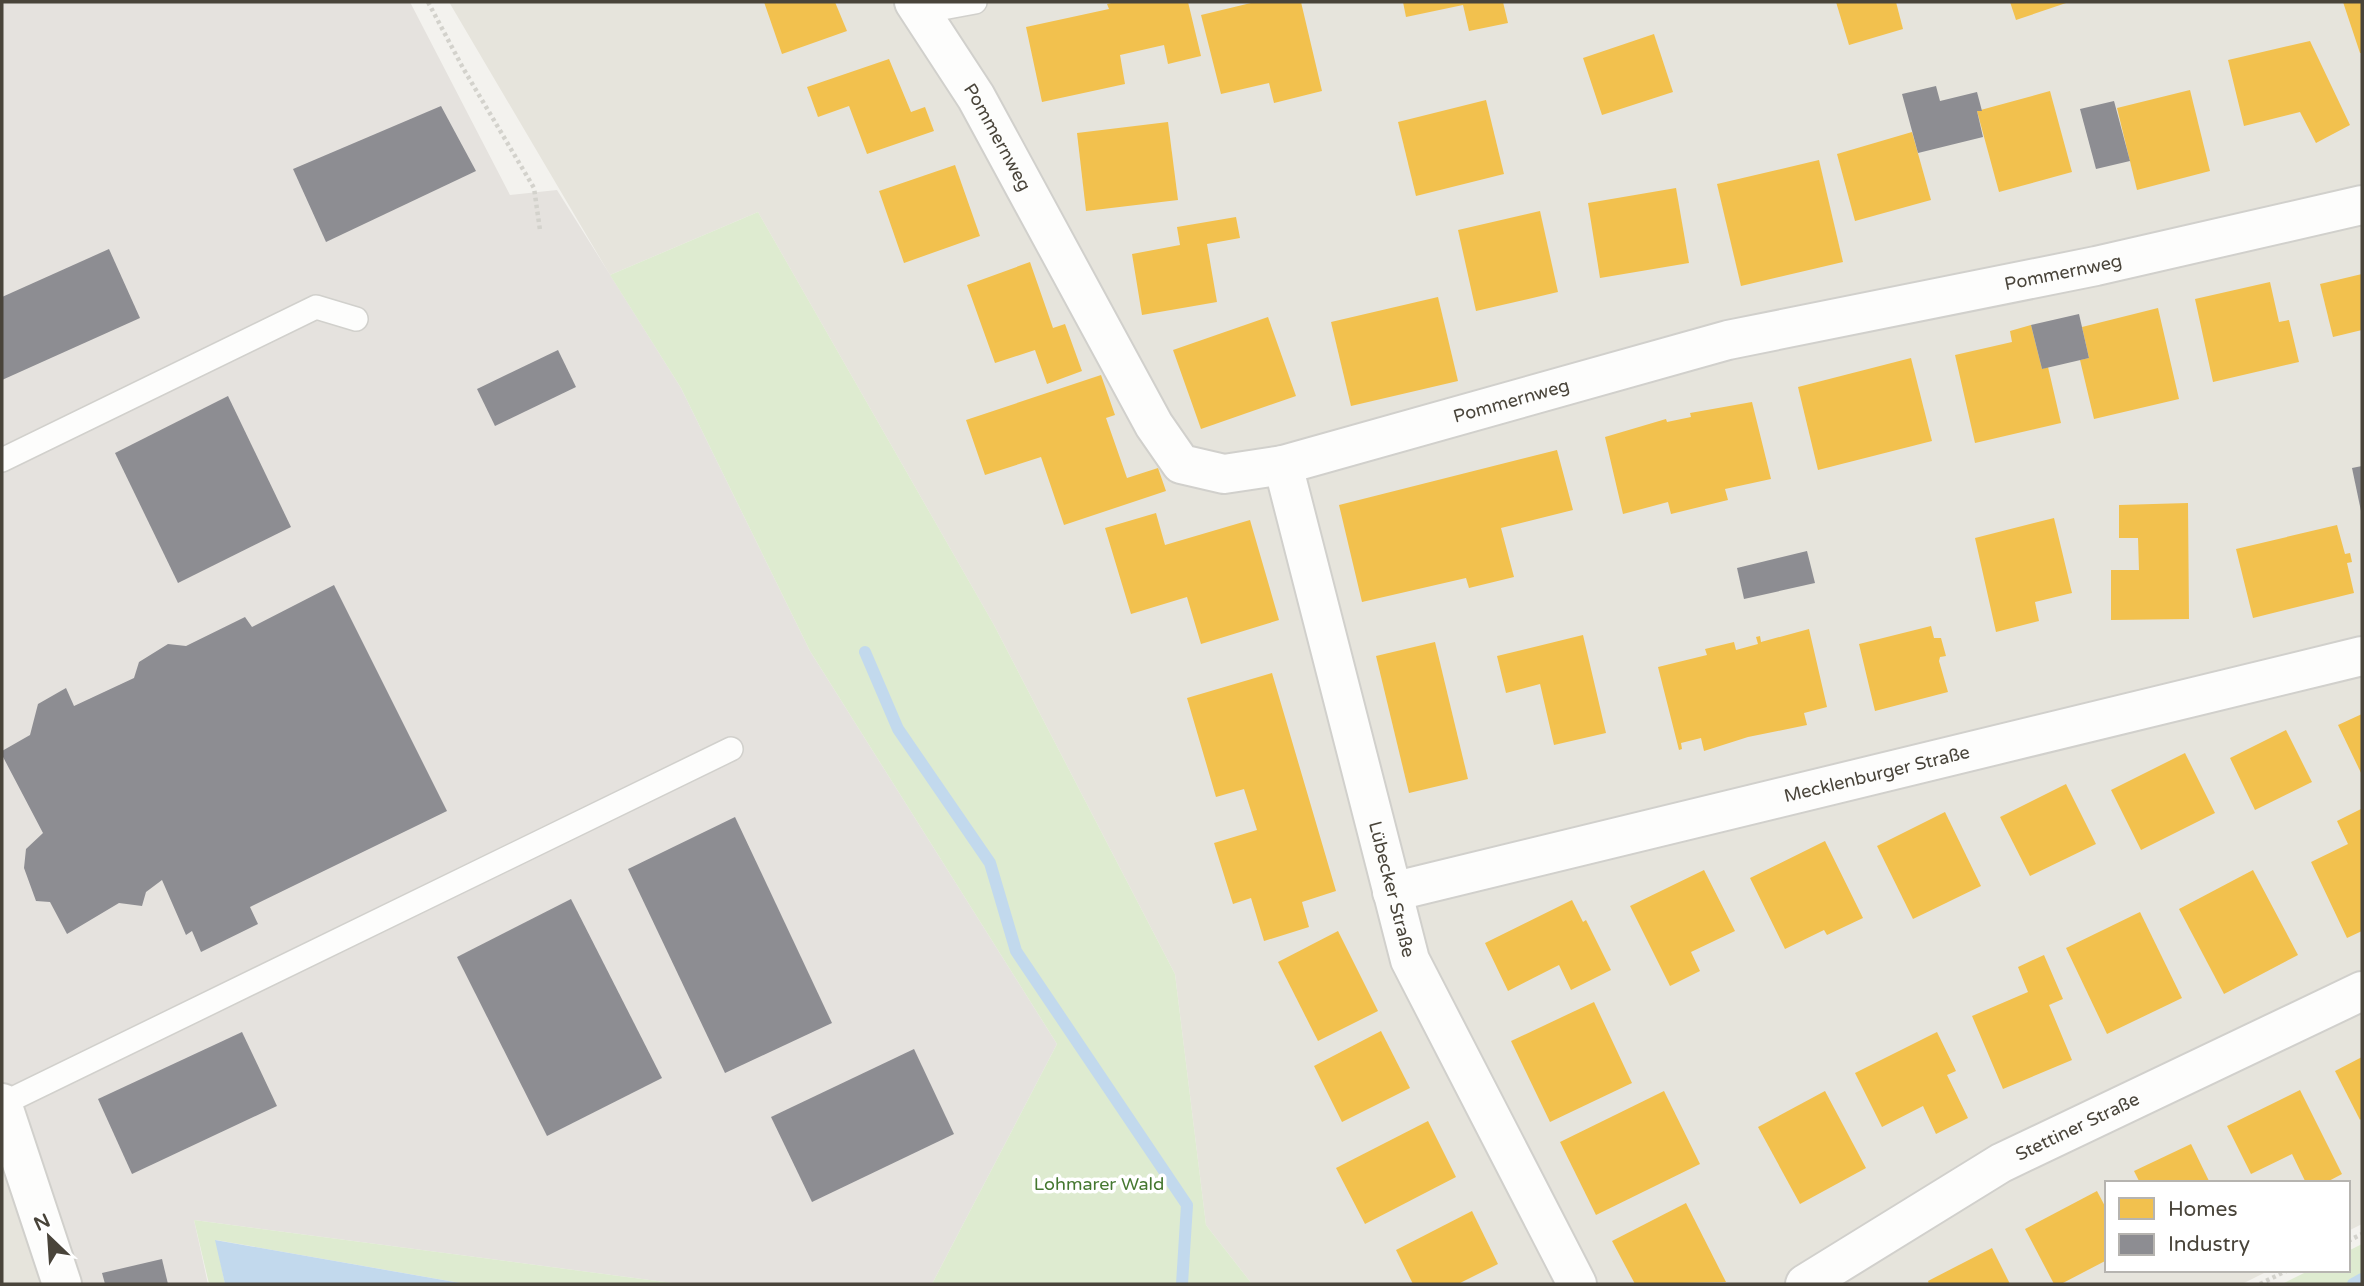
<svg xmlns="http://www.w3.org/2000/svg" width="2364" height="1286" font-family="'Varela Round',sans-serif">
  <rect width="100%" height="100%" fill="#f3f2ee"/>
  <g fill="#e6e4dc">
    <polygon points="449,2 2362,2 2362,1224 2348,1231 2348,1183 2107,1183 2107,1270 2270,1270 2242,1284 1252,1284 1206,1225 1175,974 994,625 758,212 610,275"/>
    <polygon points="2,1139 50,1284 2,1284"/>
  </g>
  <polygon fill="#e5e2de" points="2,2 410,2 510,195 557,190 681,388 810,651 1057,1044 932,1284 680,1284 194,1220 208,1284 50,1284 2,1139"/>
  <g fill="#deebd0">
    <polygon points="758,212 994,625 1175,974 1206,1225 1252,1284 932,1284 1057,1044 810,651 681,388 610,275"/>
    <polygon points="194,1220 680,1284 466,1284 216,1240 225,1284 209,1284"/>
    <polygon points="2362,1244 2362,1284 2282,1284 2310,1270 2348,1270 2348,1251"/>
  </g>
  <polygon fill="#c2d9ed" points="215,1240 466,1284 225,1284"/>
  <g fill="#f2c14e">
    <polygon points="764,2 835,2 847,31 782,54"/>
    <polygon points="1115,2 1188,2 1201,56 1168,64 1164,45 1120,55 1125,84 1042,102 1026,27 1109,9 1107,4"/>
    <polygon points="1255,2 1301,2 1322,91 1274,103 1269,83 1221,94 1201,15"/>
    <polygon points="1403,2 1503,2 1508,23 1469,31 1463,5 1406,17"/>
    <polygon points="1836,2 1896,2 1903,29 1849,45"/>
    <polygon points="2010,2 2069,2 2016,20"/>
    <polygon points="2343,2 2362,2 2362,53 2360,53"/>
    <polygon points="1654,34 1673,92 1602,115 1583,58"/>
    <polygon points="2310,41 2350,125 2316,143 2300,112 2244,126 2228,60"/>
    <polygon points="889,59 911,112 925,107 934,131 867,154 849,106 818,117 807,87"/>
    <polygon points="2190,90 2210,171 2137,190 2117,108"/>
    <polygon points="2050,91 2072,172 1999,192 1977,111"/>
    <polygon points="1486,100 1504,174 1416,196 1398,122"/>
    <polygon points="1168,122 1178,200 1086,211 1077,133"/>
    <polygon points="1912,132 1931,200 1855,221 1837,154"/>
    <polygon points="1819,160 1843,262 1741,286 1717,184"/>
    <polygon points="955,165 980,236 904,263 879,191"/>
    <polygon points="1676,188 1689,263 1600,278 1588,203"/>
    <polygon points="1540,211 1558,292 1476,311 1458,230"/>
    <polygon points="1236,217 1240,238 1207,244 1217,302 1142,315 1132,254 1180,245 1177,227"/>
    <polygon points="1030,262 1053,328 1065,324 1082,371 1047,384 1035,350 995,363 967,285"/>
    <polygon points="2362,274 2362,330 2333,337 2320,284"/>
    <polygon points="2270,282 2279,322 2289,320 2299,362 2213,382 2195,299"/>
    <polygon points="1438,297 1458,381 1351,406 1331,322"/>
    <polygon points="2158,308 2179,399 2094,419 2080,360 2089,358 2082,327"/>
    <polygon points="1268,317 1296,396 1201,429 1173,350"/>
    <polygon points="2031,325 2042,369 2048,367 2061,423 1975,443 1955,355 2012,342 2010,331"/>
    <polygon points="1911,358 1932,441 1818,470 1798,387"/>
    <polygon points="1101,375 1115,415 1106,418 1127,478 1158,468 1166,491 1064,525 1041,457 985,475 966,420"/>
    <polygon points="1752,402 1771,479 1725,489 1728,500 1671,514 1668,502 1623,514 1605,437 1666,419 1667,422 1691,417 1690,413"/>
    <polygon points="1557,450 1573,510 1501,528 1514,577 1469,588 1466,578 1362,602 1339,505"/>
    <polygon points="2188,503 2189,619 2111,620 2111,570 2139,570 2138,538 2119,538 2119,505"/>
    <polygon points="1156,513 1165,545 1250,520 1279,620 1201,644 1187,597 1131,614 1105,528"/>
    <polygon points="2054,518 2072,593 2035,602 2039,621 1996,632 1975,538"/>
    <polygon points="2337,525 2345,554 2350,553 2352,562 2347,563 2354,593 2253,618 2236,549"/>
    <polygon points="1931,626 1934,638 1941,638 1946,656 1940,657 1939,661 1948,692 1875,711 1859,644"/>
    <polygon points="1809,629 1827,707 1804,713 1807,725 1748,737 1704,751 1701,738 1681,743 1682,749 1679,750 1658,667 1707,655 1705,649 1734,642 1736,650 1758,644 1756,637 1760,636 1761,642"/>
    <polygon points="1583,635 1606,733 1554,745 1540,684 1506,693 1497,656"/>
    <polygon points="1435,642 1468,779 1409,793 1376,656"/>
    <polygon points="1272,673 1336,891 1302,902 1309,927 1264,941 1251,898 1233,904 1214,843 1257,830 1244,789 1216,797 1187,698"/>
    <polygon points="2362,714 2362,775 2338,725"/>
    <polygon points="2286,730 2312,782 2255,810 2230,758"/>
    <polygon points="2185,753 2215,813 2141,850 2111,790"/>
    <polygon points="2066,784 2096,844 2030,876 2000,817"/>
    <polygon points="2361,809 2362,931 2347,938 2311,862 2348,844 2337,821"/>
    <polygon points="1945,812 1981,886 1913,919 1877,846"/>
    <polygon points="1825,841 1863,918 1827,935 1824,930 1785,949 1750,878"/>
    <polygon points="1704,870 1735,931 1691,952 1700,971 1670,986 1630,906"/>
    <polygon points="2253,870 2298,955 2224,994 2179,909"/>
    <polygon points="1572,900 1583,922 1586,920 1611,970 1571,990 1559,965 1508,991 1485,943"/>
    <polygon points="2140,912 2182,998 2107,1034 2066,948"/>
    <polygon points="1338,931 1378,1011 1318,1041 1278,962"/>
    <polygon points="2044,955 2063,999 2049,1005 2072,1060 2003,1089 1972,1016 2028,992 2018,967"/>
    <polygon points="1594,1002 1632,1083 1550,1122 1511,1041"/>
    <polygon points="1381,1031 1410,1088 1342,1122 1314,1066"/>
    <polygon points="1937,1032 1956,1071 1947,1075 1968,1118 1936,1134 1923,1106 1882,1127 1855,1073"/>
    <polygon points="2362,1057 2362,1118 2360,1120 2335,1071"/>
    <polygon points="2300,1090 2342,1174 2325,1183 2306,1183 2292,1154 2251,1174 2227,1126"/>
    <polygon points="1664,1091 1700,1164 1596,1215 1560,1142"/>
    <polygon points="1825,1091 1866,1168 1800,1204 1758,1127"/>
    <polygon points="1428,1121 1456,1177 1365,1224 1336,1168"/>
    <polygon points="2191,1144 2210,1183 2140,1183 2134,1171"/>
    <polygon points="2097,1191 2107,1210 2107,1260 2061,1284 2054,1284 2025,1229"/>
    <polygon points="1686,1203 1726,1282 1635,1284 1612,1241"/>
    <polygon points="1472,1211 1498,1264 1458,1284 1413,1284 1396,1250"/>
    <polygon points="1992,1248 2010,1284 1929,1284 1928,1281"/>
  </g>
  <g fill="#8d8d92">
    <polygon points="1936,86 1940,101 1977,92 1982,111 1977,111 1983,137 1918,153 1902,94"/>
    <polygon points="2114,101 2130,161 2096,169 2080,109"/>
    <polygon points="441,106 476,171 326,242 293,169"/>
    <polygon points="109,249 140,318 2,380 2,297"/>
    <polygon points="2079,314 2089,358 2042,369 2031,325"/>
    <polygon points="558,350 576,387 495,426 477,389"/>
    <polygon points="228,396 291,527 178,583 115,453"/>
    <polygon points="2362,466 2362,511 2361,511 2352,468"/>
    <polygon points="1807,551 1815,583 1744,599 1737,568"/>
    <polygon points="334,585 447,811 250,907 258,924 201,952 192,931 186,935 162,880 146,892 142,906 119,903 67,934 50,902 36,901 24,868 26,849 43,833 2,755 2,751 30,735 38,704 66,688 74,706 134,678 139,662 168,644 186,646 245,617 252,627"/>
    <polygon points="735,817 832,1023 725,1073 628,869"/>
    <polygon points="571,899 662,1078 547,1136 457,957"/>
    <polygon points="242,1032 277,1106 132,1174 98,1099"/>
    <polygon points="914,1049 954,1134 812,1202 771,1117"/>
    <polygon points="162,1259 168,1284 105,1284 102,1273"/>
  </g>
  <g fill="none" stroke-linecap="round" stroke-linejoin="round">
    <g stroke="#c2d9ed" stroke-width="12">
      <polyline points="865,652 898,729 990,863 1016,951 1187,1205 1182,1284"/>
      <polyline points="2353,1284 2362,1279"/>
    </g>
    <defs>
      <g id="service">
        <polyline points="921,12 975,2"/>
        <polyline points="2,460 316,307 356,319"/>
        <polyline points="2,1104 731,749"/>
      </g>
      <g id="minor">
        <path id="s1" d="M914,2L976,97L1154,425L1181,464L1224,474L1283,465L1728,340L2096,266L2362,205"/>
        <path id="s2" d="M1283,465L1410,960L1577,1284"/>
        <path id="s3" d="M1392,892L2362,656"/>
        <polyline points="2,1103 62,1284"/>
        <path id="s4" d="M1805,1284L2001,1163L2362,991"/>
      </g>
    </defs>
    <use href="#service" stroke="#d1d0cc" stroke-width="26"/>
    <use href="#minor" stroke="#d1d0cc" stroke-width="42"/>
    <g stroke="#d3d2cc" stroke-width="4.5" stroke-dasharray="3.5 3.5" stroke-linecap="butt">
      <polyline points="428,2 463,68 534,188 540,230"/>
      <polyline points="2348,1241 2362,1234"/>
      <polyline points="2260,1284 2288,1270"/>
    </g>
    <use href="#service" stroke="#fdfdfc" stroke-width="23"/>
    <use href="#minor" stroke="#fdfdfc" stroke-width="38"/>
  </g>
  <g text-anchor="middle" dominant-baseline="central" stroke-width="7" stroke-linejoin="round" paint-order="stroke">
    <g font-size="18" fill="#49443a" stroke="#fff">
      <text stroke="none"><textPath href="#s1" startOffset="159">Pommernweg</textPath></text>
      <text stroke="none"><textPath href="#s1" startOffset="1442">Pommernweg</textPath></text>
      <text stroke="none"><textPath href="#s1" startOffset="875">Pommernweg</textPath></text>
      <text stroke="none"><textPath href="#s3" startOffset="499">Mecklenburger Straße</textPath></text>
      <text stroke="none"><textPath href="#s2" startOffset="438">Lübecker Straße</textPath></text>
      <text stroke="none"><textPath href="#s4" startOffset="315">Stettiner Straße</textPath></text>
    </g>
    <g font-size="18" fill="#457830" stroke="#fff">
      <text x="1099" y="1184">Lohmarer Wald</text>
    </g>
  </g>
  <rect width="2364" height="1286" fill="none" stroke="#49443a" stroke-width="7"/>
  <rect x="2105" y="1181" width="245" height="91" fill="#ffffff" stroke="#b6b4b0" stroke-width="2"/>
  <rect x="2119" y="1198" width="35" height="21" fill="#f2c14e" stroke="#b6b4b0" stroke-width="2"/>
  <text x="2168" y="1216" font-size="21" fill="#49443a">Homes</text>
  <rect x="2119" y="1234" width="35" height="21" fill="#8d8d92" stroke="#b6b4b0" stroke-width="2"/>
  <text x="2168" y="1251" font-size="21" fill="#49443a">Industry</text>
  <g transform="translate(49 1237) rotate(335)" stroke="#ffffff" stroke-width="5" paint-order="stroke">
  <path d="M0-5L12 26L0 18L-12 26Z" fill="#49443a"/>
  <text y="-10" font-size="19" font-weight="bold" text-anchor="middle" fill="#49443a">N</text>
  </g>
</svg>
